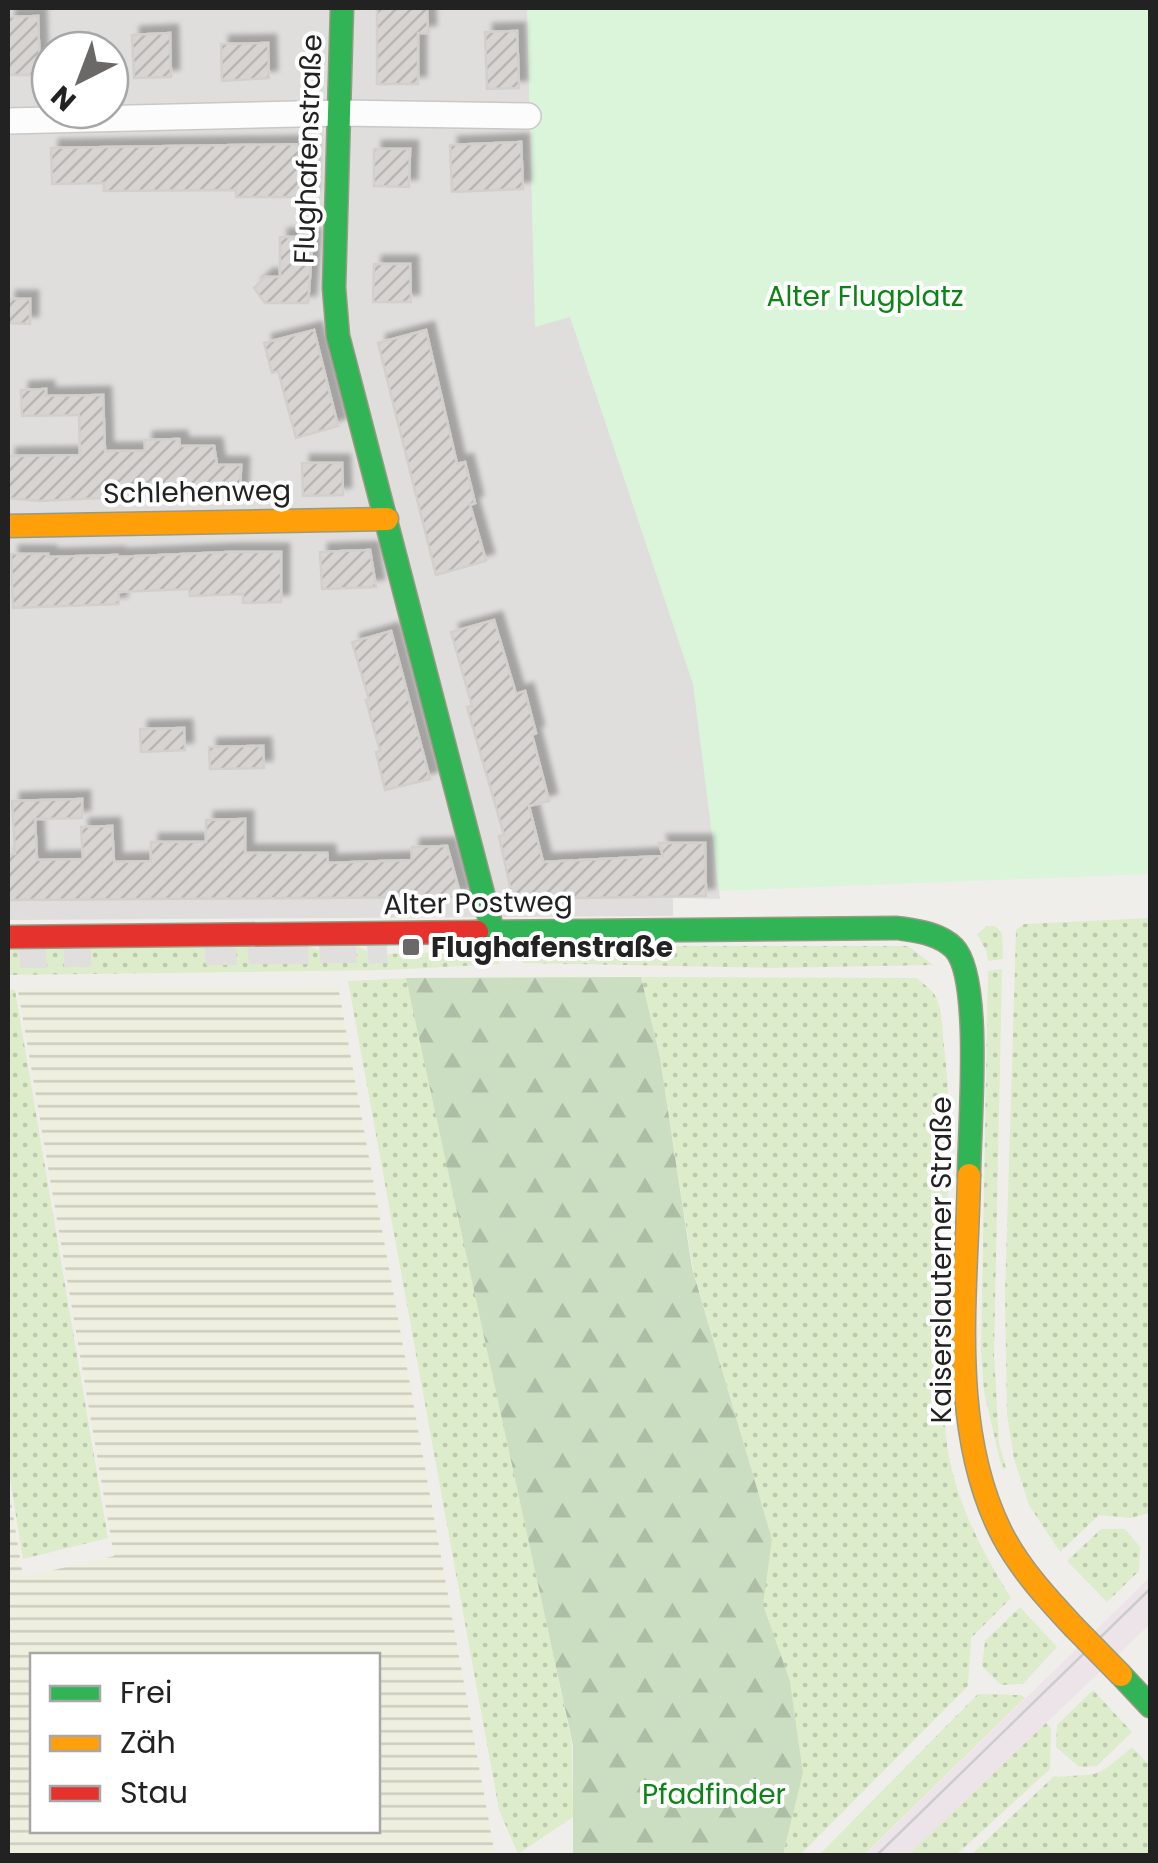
<svg xmlns="http://www.w3.org/2000/svg" width="1158" height="1863" font-family="Poppins,sans-serif">
  <defs>
    <pattern id="farmland-rules" width="6" height="5" patternUnits="userSpaceOnUse" patternTransform="scale(2.5)"><rect width="6" height="5" fill="#efefdf"/><path d="M0 2.5h6" fill="none" stroke="#cdcdbf"/></pattern>
    <pattern id="grass-dots" width="8" height="8" patternUnits="userSpaceOnUse" patternTransform="scale(2.5)"><rect width="8" height="8" fill="#ddeccb"/><path d="M2 2h.1M6 6h.1" fill="none" stroke="#bdcaae" stroke-width="1.8" stroke-linecap="round"/></pattern>
    <pattern id="forest-firs" width="22" height="20" patternUnits="userSpaceOnUse" patternTransform="scale(2.5)"><rect width="22" height="20" fill="#cbdec1"/><path d="M5 1l3.5 6h-7zM16 11l3.5 6h-7z" fill="#aebea6"/></pattern>
    <pattern id="building-hatch" width="6" height="6" patternUnits="userSpaceOnUse" patternTransform="scale(2.5)"><rect width="6" height="6" fill="#d7d4d2"/><path d="M-1 1l2-2M0 6l6-6M5 7l2-2" fill="none" stroke="#b8b6b4"/></pattern>
    <filter id="shadow"><feDropShadow dx="8" dy="-8" stdDeviation="2.5" flood-color="#0004"/></filter>
  </defs>
  <rect width="100%" height="100%" fill="#f0eeeb"/>
  <path fill="#dfdedc" fill-rule="evenodd" d="M8,8H537L696,685L720,899L673,898V916L8,920ZM50,50H110V110H50Z"/>
  <polygon fill="#ede4e9" points="1150,1577 1150,1624 908,1855 864,1856"/>
  <path fill="url(#farmland-rules)" fill-rule="evenodd" d="M338,986L495,1855H8V1483L23,1577L114,1556L18,990ZM32,1656H378V1830H32Z"/>
  <g fill="url(#grass-dots)">
    <polygon points="1150,918 1150,1513 1130,1518 1099,1515 1060,1552 1029,1505 1014,1459 1007,1414 1005,1295 1016,930 1024,924"/>
    <polygon points="987,926 995,926 1002,933 1003,959 988,961 986,950 977,934"/>
    <polygon points="489,942 500,964 388,970 8,975 8,947 19,947 20,968 46,968 46,947 63,947 64,967 91,966 91,946 204,946 206,965 236,965 236,946 247,945 250,964 309,963 307,946 357,962 356,945 388,963 387,954 450,952 450,944"/>
    <polygon points="513,946 908,946 933,965 771,968 524,963 516,958"/>
    <polygon points="1002,969 994,1354 999,1443 1006,1468 1002,1469 984,1392 981,1352 988,971"/>
    <path d="M641,977L917,978C922,983 930,988 934,994C943,1007 942,1030 944,1046C960,1174 932,1307 946,1436C952,1495 980,1548 1011,1598L971,1638L968,1686L800,1855H783L803,1773L790,1681L762,1605L772,1539L693,1270L660,1058Z"/>
    <polygon points="409,978 572,1743 573,1817 518,1854 499,1810 348,981"/>
    <polygon points="8,990 15,990 108,1538 23,1559 8,1467"/>
    <polygon points="1101,1529 1125,1529 1140,1547 1139,1571 1107,1602 1067,1561"/>
    <polygon points="1020,1607 1057,1647 1023,1684 1001,1685 982,1666 985,1641"/>
    <polygon points="1093,1690 1132,1732 1097,1766 1079,1767 1056,1747 1057,1725"/>
    <polygon points="978,1694 1021,1695 1025,1698 864,1855 819,1855"/>
    <polygon points="1046,1723 1051,1728 1050,1769 956,1855 908,1855"/>
    <path d="M1132,1747L1150,1766V1855H971L1053,1777C1101,1773 1093,1781 1132,1747Z"/>
  </g>
  <polygon fill="url(#forest-firs)" points="641,977 660,1058 692,1268 772,1539 763,1605 790,1681 803,1773 783,1855 573,1855 573,1745 406,978"/>
  <polygon fill="#daf5da" points="527,8 1150,8 1150,874 719,891 693,684 570,317 535,327"/>
  <polygon fill="#e0dfde" points="386,934 388,963 369,964 367,946 356,946 357,963 321,963 319,946 308,946 309,964 249,964 247,946 236,947 237,965 206,965 204,947 91,947 91,967 64,967 63,947 46,947 47,968 20,968 19,948"/>
  <g fill="url(#building-hatch)" stroke="#d3d0cc" stroke-width="2.5" filter="url(#shadow)">
    <polygon points="377,8 427,8 428,33 418,33 418,84 377,84"/>
    <polygon points="38,16 40,75 8,75 8,17"/>
    <polygon points="517,31 519,88 487,89 485,32"/>
    <polygon points="170,33 171,77 134,78 132,35"/>
    <polygon points="268,43 269,78 222,81 221,44"/>
    <polygon points="521,142 523,189 452,192 450,145"/>
    <polygon points="310,144 310,197 236,197 236,190 104,191 104,183 52,184 51,148"/>
    <polygon points="374,149 410,149 409,187 374,186"/>
    <polygon points="280,237 313,237 308,303 265,303 254,288 265,277 280,277"/>
    <polygon points="374,264 410,264 411,302 373,302"/>
    <polygon points="8,299 30,299 30,324 8,323"/>
    <polygon points="314,330 338,426 296,438 278,371 272,373 264,343"/>
    <polygon points="426,330 457,464 465,462 475,503 470,505 486,561 436,575 378,343"/>
    <polygon points="46,389 46,396 103,395 105,451 145,451 145,440 179,439 180,446 214,446 217,465 241,465 240,499 206,499 206,493 40,501 8,498 8,456 80,455 79,415 22,416 21,390"/>
    <polygon points="302,463 342,463 343,495 303,496"/>
    <polygon points="370,550 376,587 322,589 320,552"/>
    <polygon points="229,552 281,552 281,602 243,603 243,594 190,596 189,589 118,592 119,604 13,608 11,554 48,554 48,557 117,555 117,557"/>
    <polygon points="494,620 516,694 525,691 536,733 532,735 549,801 529,806 543,862 663,856 659,843 705,843 706,896 524,899 511,891 499,836 504,835 467,707 472,706 451,632"/>
    <polygon points="391,631 430,779 385,790 376,752 380,751 366,700 369,700 352,642"/>
    <polygon points="184,728 185,750 141,752 140,729"/>
    <polygon points="263,746 264,768 210,769 209,747"/>
    <polygon points="82,799 82,818 35,819 37,860 83,859 81,827 112,826 114,862 151,861 151,842 206,842 206,820 245,819 245,853 327,853 328,863 412,860 412,847 447,846 461,897 8,900 8,855 15,854 12,801"/>
  </g>
  <g fill="none" stroke-linecap="round" stroke-linejoin="round">
    <defs>
      <polyline id="street" points="8,121 341,113 528,116"/>
      <g id="fast">
        <polyline points="342,8 334,288 338,336 493,932"/>
        <path d="M477,932L897,928C917,931 939,933 954,948C983,978 969,1129 969,1175"/>
        <polyline points="1121,1675 1150,1706"/>
      </g>
      <g id="slow">
        <polyline points="8,526 387,519"/>
        <path d="M969,1175C967,1291 947,1429 1003,1536C1021,1570 1047,1598 1073,1626"/>
      </g>
      <polyline id="jam" points="8,937 477,932"/>
    </defs>
    <use href="#street" stroke="#c9c8c7" stroke-width="28"/>
    <use href="#fast" stroke="#999a82" stroke-width="25"/>
    <use href="#slow" stroke="#999a82" stroke-width="25"/>
    <use href="#jam" stroke="#999a82" stroke-width="25"/>
    <use href="#street" stroke="#fdfcfc" stroke-width="25"/>
    <use href="#fast" stroke="#30b455" stroke-width="22"/>
    <use href="#slow" stroke="#ff9f0a" stroke-width="22"/>
    <use href="#jam" stroke="#e5322d" stroke-width="22"/>
    <polyline stroke="#ccc" stroke-width="2.5" points="876,1856 1150,1589"/>
    <defs>
      <polyline id="slow-bridge" points="1073,1626 1121,1675"/>
    </defs>
    <use href="#slow-bridge" stroke="#999a82" stroke-width="25" stroke-linecap="butt"/>
    <use href="#slow-bridge" stroke="#ff9f0a" stroke-width="22"/>
  </g>
  <rect fill="#6a6968" stroke="#fff" stroke-width="4" x="401" y="937" width="20" height="20" rx="5"/>
  <g text-anchor="middle" dominant-baseline="central" stroke-width="8" stroke-linejoin="round" paint-order="stroke">
    <g font-size="28" fill="#222" stroke="#fff">
      <text transform="translate(308 149) rotate(-88)">Flughafenstraße</text>
      <text transform="translate(197 492) rotate(-1)">Schlehenweg</text>
      <text transform="translate(478 903) rotate(-1)">Alter Postweg</text>
      <text transform="translate(941 1260) rotate(-90)">Kaiserslauterner Straße</text>
    </g>
    <g font-size="28" fill="#0c8416" stroke="#fff">
      <text x="865" y="296">Alter Flugplatz</text>
      <text x="714" y="1794">Pfadfinder</text>
    </g>
    <g font-size="28" font-weight="bold" fill="#222" stroke="#fff" text-anchor="start">
      <text x="431" y="947">Flughafenstraße</text>
    </g>
  </g>
  <rect width="1158" height="1863" fill="none" stroke="#222222" stroke-width="20"/>
  <rect x="30" y="1653" width="350" height="180" fill="#ffffff" stroke="#a7a7a7" stroke-width="2.5"/>
  <rect x="50" y="1686" width="50" height="15" fill="#30b455" stroke="#a7a7a7" stroke-width="2.5"/>
  <text x="120" y="1703" font-size="30" fill="#222222">Frei</text>
  <rect x="50" y="1736" width="50" height="15" fill="#ff9f0a" stroke="#a7a7a7" stroke-width="2.5"/>
  <text x="120" y="1753" font-size="30" fill="#222222">Zäh</text>
  <rect x="50" y="1786" width="50" height="15" fill="#e5322d" stroke="#a7a7a7" stroke-width="2.5"/>
  <text x="120" y="1803" font-size="30" fill="#222222">Stau</text>
  <g transform="translate(80 80) rotate(222)"><circle r="48" fill="#ffffff" stroke="#a7a7a7" stroke-width="2.5"/>
  <path d="M0-8L18 38L0 25L-18 38Z" fill="#6a6968"/>
  <text y="-15" font-size="28" font-weight="bold" text-anchor="middle" fill="#222222">N</text>
  </g>
</svg>
